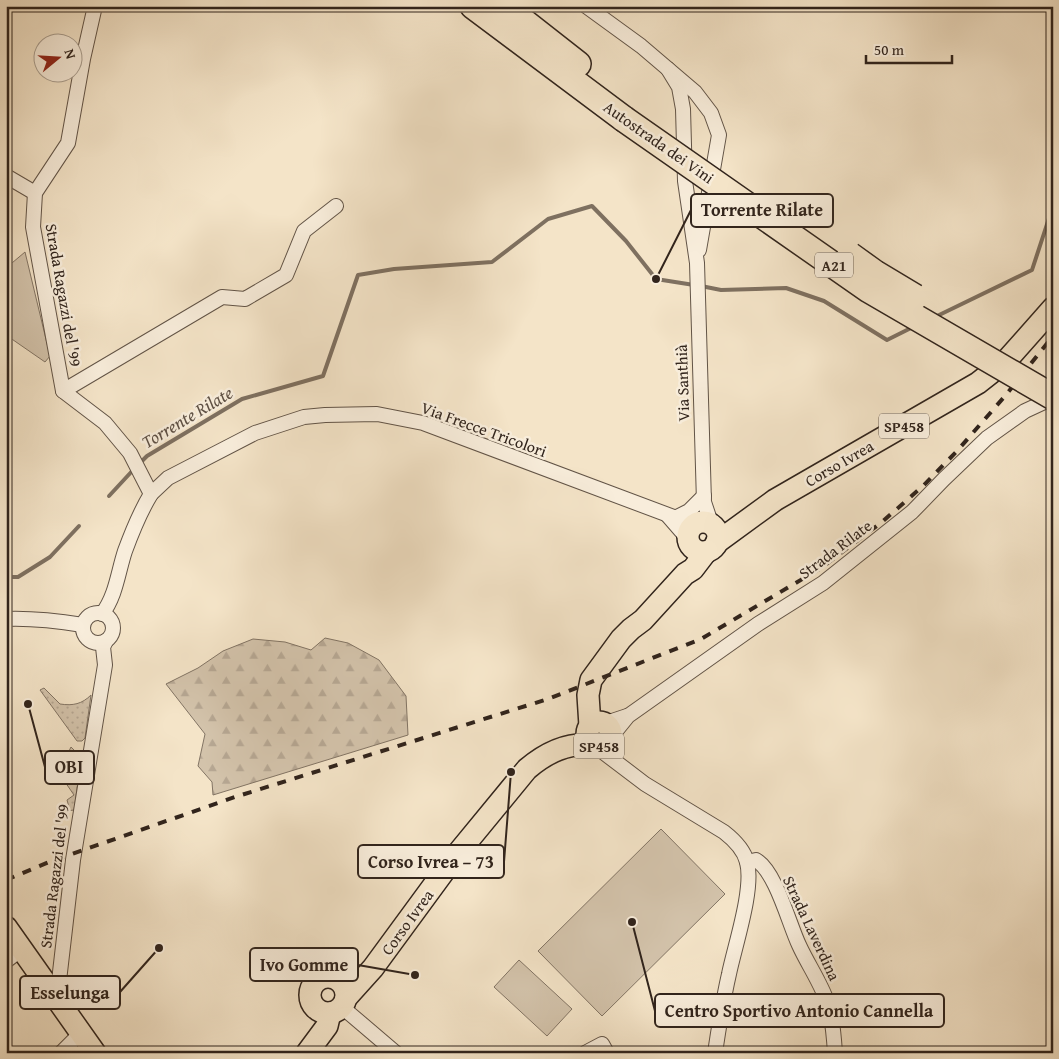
<svg xmlns="http://www.w3.org/2000/svg" width="1059" height="1059" font-family="'Gentium Book Plus',serif">
  <defs>
    <pattern id="grass-dots" width="8" height="8" patternUnits="userSpaceOnUse" patternTransform="scale(1.25)"><rect width="8" height="8" fill="#d3c3ab"/><path d="M2 2h.1M6 6h.1" fill="none" stroke="#b6a793" stroke-width="1.8" stroke-linecap="round"/></pattern>
    <pattern id="forest-firs" width="22" height="20" patternUnits="userSpaceOnUse" patternTransform="scale(1.25)"><rect width="22" height="20" fill="#d3c3ab"/><path d="M5 1l3.5 6h-7zM16 11l3.5 6h-7z" fill="#b6a793"/></pattern>
  </defs>
  <rect width="100%" height="100%" fill="#f4e4c8"/>
  <filter id="stains"><feTurbulence type="fractalNoise" baseFrequency=".004" numOctaves="4"/><feColorMatrix values="0 0 0 0 .2 0 0 0 0 .09 0 0 0 0 .02 0 0 0 .5 -.17"/></filter>
  <radialGradient id="worn" r=".72"><stop offset=".6" stop-color="#630" stop-opacity="0"/><stop offset="1" stop-color="#630" stop-opacity=".3"/></radialGradient>
  <g fill="url(#grass-dots)" stroke="#827464">
    <path d="M44,688L60,704C73,706 82,704 91,695L85,738L82,741H77L40,690Z"/>
    <polygon points="71,747 74,750 73,762 51,776 48,771 69,756 68,753"/>
    <polygon points="80,767 74,810 66,811 69,807 67,800 74,795 63,779"/>
  </g>
  <polygon fill="url(#forest-firs)" stroke="#827464" points="325,638 348,643 379,660 406,696 408,735 213,795 212,782 198,766 205,734 166,684 198,668 223,651 253,639 285,642 311,650"/>
  <g fill="#d3c3ab" stroke="#827464">
    <polygon points="25,252 50,356 45,362 6,335 6,268"/>
    <polygon points="661,829 725,894 602,1016 538,951"/>
    <polygon points="519,960 572,1009 547,1036 494,987"/>
  </g>
  <g fill="none" stroke-linecap="round" stroke-linejoin="round">
    <g stroke="#7e7060" stroke-width="4">
      <polyline points="701,286 721,290 786,288 824,301 887,340 915,326"/>
      <polyline points="935,317 1032,270 1053,206"/>
      <polyline points="139,464 147,456 242,399 323,376 358,275 394,269 492,262 548,219 592,206 626,241 656,279 694,285"/>
      <polyline points="109,496 134,469"/>
      <polyline points="6,577 18,577 50,557 79,526"/>
    </g>
    <defs>
      <g id="minor">
        <path d="M95,6L83,59L68,143L35,193L33,227L63,391L105,423L130,453L151,494C140,512 132,532 125,551C118,572 116,596 102,614"/>
        <polyline points="586,6 641,46 695,92 711,113 719,135 699,250"/>
        <polyline points="668,69 679,87 683,109 685,181 697,263 704,502 712,526"/>
        <polyline points="6,176 35,193"/>
        <polyline points="63,391 222,297 245,299 286,275 304,231 336,206"/>
        <polyline points="151,494 168,478 255,433 304,417 325,415 377,414 423,423 695,525"/>
        <polyline points="668,516 688,539"/>
        <polyline points="675,518 689,511 704,496"/>
        <circle cx="98" cy="628" r="15"/>
        <path d="M6,619C32,618 58,621 83,625"/>
        <polyline points="606,723 627,716"/>
        <polyline points="611,737 628,716 758,624 823,583 912,512 944,479 987,438 1025,411 1053,398"/>
        <path d="M595,746L645,784L724,832C733,839 744,850 747,862C754,889 735,945 729,974C723,1000 719,1026 715,1053"/>
        <path d="M747,862L756,860C776,872 789,924 799,945C808,965 823,986 829,1007C833,1022 834,1038 835,1053"/>
        <polyline points="6,961 22,949"/>
        <polyline points="57,998 73,860 105,665 103,647 106,641"/>
        <polyline points="342,1007 396,1053"/>
        <polyline points="61,1053 81,1033"/>
        <polyline points="585,1053 602,1044 607,1053"/>
      </g>
      <g id="primary">
        <circle cx="703" cy="537" r="15"/>
        <polyline points="716,543 775,500 978,383 1006,361 1053,308"/>
        <circle cx="599" cy="734" r="12"/>
        <polyline points="590,726 588,695 591,680 621,639 631,629 643,620 685,574 693,569 706,552"/>
        <polyline points="6,927 95,1053"/>
        <circle cx="328" cy="995" r="18"/>
        <path d="M346,998L373,968L453,859L527,769C547,752 568,742 594,745"/>
        <polyline points="307,1053 327,1026 330,1013"/>
      </g>
      <g id="motorway">
        <polyline points="473,6 624,119"/>
        <polyline points="504,6 578,64"/>
      </g>
    </defs>
    <use href="#minor" stroke="#625447" stroke-width="16"/>
    <use href="#primary" stroke="#31241c" stroke-width="24"/>
    <use href="#motorway" stroke="#31241c" stroke-width="28"/>
    <use href="#minor" stroke="#f8eddb" stroke-width="14"/>
    <use href="#primary" stroke="#f4e4c8" stroke-width="21"/>
    <use href="#motorway" stroke="#f4e4c8" stroke-width="25"/>
    <polyline stroke="#31241c" stroke-width="4" stroke-dasharray="9 9" stroke-linecap="butt" points="6,880 49,862 235,797 548,699 701,639 821,568 882,522 923,486 957,451 1005,396 1053,336"/>
    <defs>
      <g id="motorway-bridge">
        <polyline points="624,119 869,290 1053,397"/>
        <polyline points="850,255 875,273 915,297"/>
      </g>
    </defs>
    <use href="#motorway-bridge" stroke="#31241c" stroke-width="28" stroke-linecap="butt"/>
    <use href="#motorway-bridge" stroke="#f4e4c8" stroke-width="25"/>
  </g>
  <g text-anchor="middle" dominant-baseline="central" stroke-width="5" stroke-linejoin="round" paint-order="stroke">
    <g fill="#f8eddb" stroke="#6d6055" stroke-width="1">
      <rect x="815" y="252.5" width="38" height="25" rx="4"/>
      <rect x="879" y="413.5" width="50" height="25" rx="4"/>
      <rect x="574" y="733.5" width="50" height="25" rx="4"/>
    </g>
    <g font-size="15" font-weight="bold" fill="#31241c">
      <text x="834" y="265">A21</text>
      <text x="904" y="426">SP458</text>
      <text x="599" y="746">SP458</text>
    </g>
    <g font-size="16" fill="#31241c" stroke="#f8eddb">
      <text transform="translate(659 142) rotate(35)">Autostrada dei Vini</text>
      <text transform="translate(64 295) rotate(80)">Strada Ragazzi del '99</text>
      <text transform="translate(682 383) rotate(-92)">Via Santhià</text>
      <text transform="translate(484 429) rotate(20)">Via Frecce Tricolori</text>
      <text transform="translate(839 463) rotate(-30)">Corso Ivrea</text>
      <text transform="translate(835 549) rotate(-37)">Strada Rilate</text>
      <text transform="translate(54 876) rotate(-83)">Strada Ragazzi del '99</text>
      <text transform="translate(407 922) rotate(-54)">Corso Ivrea</text>
      <text transform="translate(812 928) rotate(65)">Strada Laverdina</text>
    </g>
    <g font-size="18" font-style="italic" fill="#5e5044" stroke="#f8eddb">
      <text transform="translate(187 417) rotate(-31)">Torrente Rilate</text>
    </g>
  </g>
  <path fill="none" stroke="#31241c" stroke-width="2" d="M656 279L691 210M28 704L45 767M511 772L504 862M415 975L358 965M159 948L120 992M632 922L655 1011"/>
  <g fill="#31241c" stroke="#f8eddb" stroke-width="2">
    <circle cx="656" cy="279" r="5"/>
    <circle cx="28" cy="704" r="5"/>
    <circle cx="511" cy="772" r="5"/>
    <circle cx="415" cy="975" r="5"/>
    <circle cx="159" cy="948" r="5"/>
    <circle cx="632" cy="922" r="5"/>
  </g>
  <g fill="#f8eddb" stroke="#31241c" stroke-width="2">
    <rect x="691" y="194" width="142" height="33" rx="5"/>
    <rect x="45" y="751" width="49" height="33" rx="5"/>
    <rect x="358" y="845" width="146" height="33" rx="5"/>
    <rect x="250" y="948" width="108" height="33" rx="5"/>
    <rect x="20" y="976" width="100" height="33" rx="5"/>
    <rect x="655" y="994" width="289" height="33" rx="5"/>
  </g>
  <g font-size="18" text-anchor="middle" font-weight="bold" fill="#31241c">
    <text x="762" y="216">Torrente Rilate</text>
    <text x="69" y="773">OBI</text>
    <text x="431" y="868">Corso Ivrea – 73</text>
    <text x="304" y="971">Ivo Gomme</text>
    <text x="70" y="999">Esselunga</text>
    <text x="799" y="1017">Centro Sportivo Antonio Cannella</text>
  </g>
  <rect width="1059" height="1059" fill="none" stroke="#f4e4c8" stroke-width="25"/>
  <rect x="8" y="8" width="1044" height="1044" fill="none" stroke="#31241c" stroke-width="2.5"/>
  <rect x="12" y="12" width="1034" height="1034" fill="none" stroke="#31241c"/>
  <g transform="translate(58 58) rotate(72)"><circle r="24" fill="#f8eddb" stroke="#a89d8f"/>
  <path d="M0-4L9 19L0 12L-9 19Z" fill="#8f2418"/>
  <text y="-8" font-size="14" font-weight="bold" text-anchor="middle" fill="#31241c">N</text>
  </g>
  <path d="M866 55v8h86v-8" fill="none" stroke="#31241c" stroke-width="2.5"/>
  <text x="874" y="55" font-size="15" fill="#31241c" stroke="#f8eddb" stroke-width="4" paint-order="stroke">50 m</text>
  <rect width="100%" height="100%" filter="url(#stains)"/>
  <rect width="100%" height="100%" fill="url(#worn)"/>
</svg>
